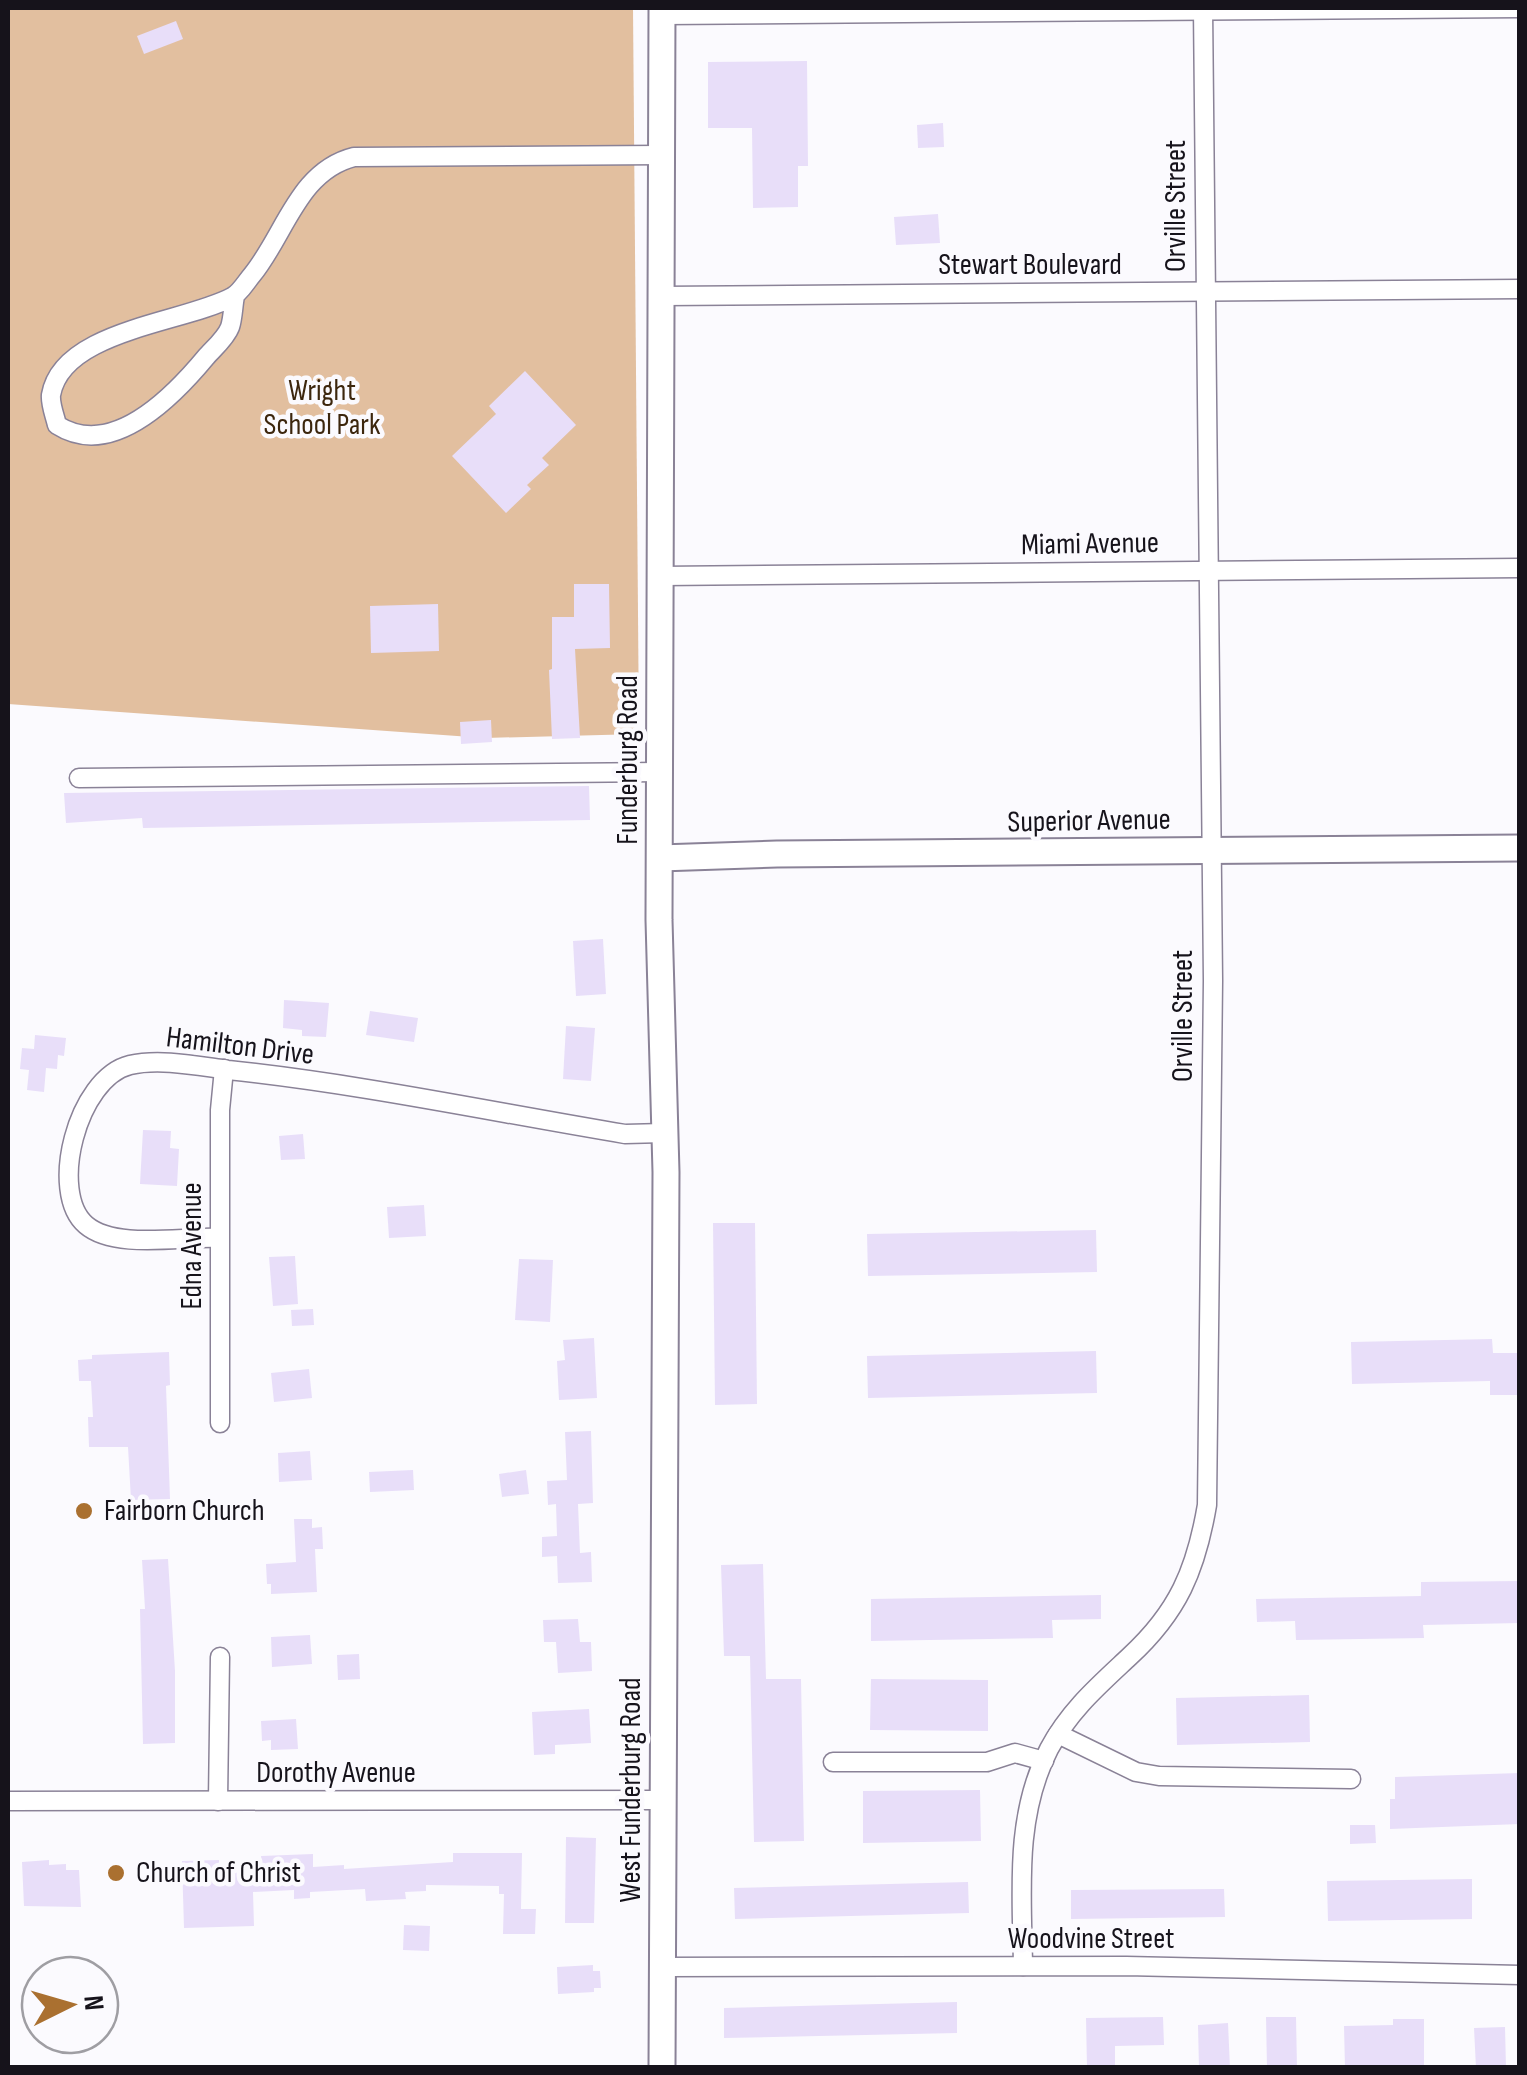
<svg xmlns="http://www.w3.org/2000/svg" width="1527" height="2075" font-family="'Sofia Sans Condensed',sans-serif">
  <rect width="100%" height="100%" fill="#fbfafe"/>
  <polygon fill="#e2bf9f" points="8,8 633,8 639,734 485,738 8,704"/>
  <g fill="#e8def9">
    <polygon points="176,21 183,39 144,54 137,36"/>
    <polygon points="807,61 808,166 798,166 798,207 753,208 752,128 708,128 708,62"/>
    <polygon points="943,123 944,147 918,148 917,125"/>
    <polygon points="938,214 940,243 896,245 894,217"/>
    <polygon points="525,371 576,425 542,458 549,465 527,485 531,489 506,513 452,456 496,414 489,406"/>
    <polygon points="574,584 609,584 610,648 575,649 580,738 552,739 549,670 552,669 552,617 574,617"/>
    <polygon points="438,604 439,651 371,653 370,606"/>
    <polygon points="491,720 492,742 461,744 460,722"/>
    <polygon points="589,786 590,820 143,828 142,818 66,823 64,793"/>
    <polygon points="603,939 606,994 576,996 573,941"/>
    <polygon points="284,1000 329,1003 326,1037 302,1036 302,1030 283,1028"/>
    <polygon points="370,1011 418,1018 414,1042 366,1035"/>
    <polygon points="566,1026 595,1028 591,1081 563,1079"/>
    <polygon points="35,1035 66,1038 64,1056 58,1055 57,1069 46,1068 44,1092 27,1090 29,1070 20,1069 22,1048 34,1049"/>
    <polygon points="143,1130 171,1131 170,1148 179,1149 177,1186 140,1184"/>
    <polygon points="303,1134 305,1159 281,1160 279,1136"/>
    <polygon points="424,1205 426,1236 389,1238 387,1207"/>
    <polygon points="713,1223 755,1223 757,1404 715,1405"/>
    <polygon points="1096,1230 1097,1272 868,1276 867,1234"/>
    <polygon points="295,1256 298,1304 273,1306 269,1257"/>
    <polygon points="519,1259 553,1260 550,1322 515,1320"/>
    <polygon points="313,1309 314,1325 292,1326 291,1310"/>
    <polygon points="594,1338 597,1398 559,1400 557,1361 565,1360 563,1340"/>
    <polygon points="1492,1339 1493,1353 1520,1353 1520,1395 1490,1395 1490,1381 1352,1384 1351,1342"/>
    <polygon points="1096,1351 1097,1393 868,1398 867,1356"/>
    <polygon points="169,1352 170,1385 166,1386 170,1499 131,1500 128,1447 89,1447 88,1417 93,1417 91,1381 79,1381 78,1360 92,1359 92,1355"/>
    <polygon points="309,1369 312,1398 274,1402 271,1373"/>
    <polygon points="591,1431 593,1503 578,1504 580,1553 591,1552 592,1582 558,1583 557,1556 542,1557 542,1537 557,1536 556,1504 548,1505 547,1481 567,1480 565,1432"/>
    <polygon points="310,1451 312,1480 279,1482 278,1453"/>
    <polygon points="413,1470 414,1490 370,1492 369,1472"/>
    <polygon points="526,1470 529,1494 502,1497 499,1474"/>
    <polygon points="294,1519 312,1519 312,1528 322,1527 323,1549 315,1549 317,1592 271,1594 271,1584 267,1584 266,1564 296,1562"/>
    <polygon points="168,1559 175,1671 175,1743 143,1744 140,1609 145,1609 142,1560"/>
    <polygon points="763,1564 766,1679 801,1679 804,1841 754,1842 750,1656 724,1656 721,1565"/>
    <polygon points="1520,1581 1520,1623 1423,1625 1424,1638 1296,1640 1295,1621 1257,1622 1256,1599 1421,1596 1421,1582"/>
    <polygon points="1101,1595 1101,1619 1052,1620 1053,1638 871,1641 871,1599"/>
    <polygon points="578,1619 580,1642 591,1642 592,1671 558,1673 556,1642 544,1642 543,1620"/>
    <polygon points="310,1635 312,1664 272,1667 271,1637"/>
    <polygon points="359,1654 360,1679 338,1680 337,1655"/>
    <polygon points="871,1679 988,1680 988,1731 870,1730"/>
    <polygon points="1309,1695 1310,1742 1177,1745 1176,1698"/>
    <polygon points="589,1709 591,1743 555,1745 555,1754 534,1755 532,1712"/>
    <polygon points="296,1719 298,1749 271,1750 271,1740 262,1741 261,1721"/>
    <polygon points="1520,1773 1520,1824 1390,1829 1390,1799 1395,1799 1395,1777"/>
    <polygon points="980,1790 981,1841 863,1843 863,1791"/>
    <polygon points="1350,1825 1375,1825 1376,1843 1350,1844"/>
    <polygon points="566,1837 596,1838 594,1923 565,1923"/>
    <polygon points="453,1853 522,1853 521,1909 536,1909 535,1934 503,1934 504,1894 499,1894 499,1886 426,1885 426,1891 405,1892 406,1899 366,1901 365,1889 310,1892 310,1898 294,1899 294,1890 253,1892 254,1926 184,1928 182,1861 219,1860 219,1866 262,1864 261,1856 313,1854 313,1867 344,1865 344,1869 453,1862"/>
    <polygon points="49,1860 49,1865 66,1864 66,1870 79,1870 81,1907 24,1906 22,1862"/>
    <polygon points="1472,1879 1472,1919 1328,1921 1327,1881"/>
    <polygon points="968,1882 969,1913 735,1919 734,1888"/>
    <polygon points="1224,1889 1225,1917 1071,1919 1071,1890"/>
    <polygon points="404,1925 430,1926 429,1951 403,1950"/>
    <polygon points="593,1965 593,1971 600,1971 601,1988 594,1988 594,1992 558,1994 557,1967"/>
    <polygon points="957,2002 957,2033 724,2038 724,2008"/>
    <polygon points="1163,2017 1164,2045 1115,2046 1115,2068 1087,2068 1086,2018"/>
    <polygon points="1266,2017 1296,2017 1297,2068 1267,2068"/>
    <polygon points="1393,2019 1424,2019 1424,2068 1345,2068 1344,2026 1393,2025"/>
    <polygon points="1228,2023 1230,2068 1199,2068 1198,2025"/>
    <polygon points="1505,2027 1506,2068 1476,2068 1474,2028"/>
  </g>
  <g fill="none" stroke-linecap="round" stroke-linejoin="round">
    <defs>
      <g id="street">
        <polyline points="662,15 1520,8"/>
        <path d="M235,296C233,306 233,318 230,327C226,338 213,349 206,357C172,398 112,460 57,425C55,416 50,404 51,395C62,330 184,323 232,297C240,293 246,282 252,275C285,235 298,171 354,157L662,155"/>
        <polyline points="662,296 1520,289"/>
        <polyline points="661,576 1520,568"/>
        <polyline points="79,778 660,772"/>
        <path d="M219,1238C183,1236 115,1250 86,1225C48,1193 77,1078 130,1065C160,1058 198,1066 228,1070C361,1084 493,1112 625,1134L664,1133"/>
        <polyline points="220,1423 220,1110 224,1069"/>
        <polyline points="1058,1734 1136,1772 1159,1776 1351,1779"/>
        <polyline points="833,1762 987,1762 1015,1753 1044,1761"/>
        <polyline points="8,1801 664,1800"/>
        <polyline points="218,1801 220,1657"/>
        <path d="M1023,1966C1022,1893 1014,1817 1049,1749C1069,1711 1098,1686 1129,1657C1178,1612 1196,1570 1207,1505L1213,981L1203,8"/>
        <polyline points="663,1967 1126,1966 1520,1975"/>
      </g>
      <g id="secondary">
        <polyline points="660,858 777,854 1520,848"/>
        <polyline points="662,2068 666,1172 659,920 662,8"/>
      </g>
    </defs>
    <use href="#street" stroke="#8a8297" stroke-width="21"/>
    <use href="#secondary" stroke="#8a8297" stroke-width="29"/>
    <use href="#street" stroke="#fff" stroke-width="18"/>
    <use href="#secondary" stroke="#fff" stroke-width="25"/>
  </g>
  <g fill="#aa7030" stroke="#fbfafe" stroke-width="4">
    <circle cx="84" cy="1511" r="10"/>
    <circle cx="116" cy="1873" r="10"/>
  </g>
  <g text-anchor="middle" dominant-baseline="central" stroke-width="9" stroke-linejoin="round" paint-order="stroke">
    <g font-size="30" fill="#16131b" stroke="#fbfafe">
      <text transform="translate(1176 206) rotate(-90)">Orville Street</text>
      <text x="1030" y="265">Stewart Boulevard</text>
      <text transform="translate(1090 544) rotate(-1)">Miami Avenue</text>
      <text transform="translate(628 760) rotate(-90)">Funderburg Road</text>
      <text transform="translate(1089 821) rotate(-1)">Superior Avenue</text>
      <text transform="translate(1183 1016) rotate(-90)">Orville Street</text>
      <text transform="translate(240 1046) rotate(7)">Hamilton Drive</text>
      <text transform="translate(192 1246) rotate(-90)">Edna Avenue</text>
      <text x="336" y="1773">Dorothy Avenue</text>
      <text transform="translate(631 1790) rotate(-90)">West Funderburg Road</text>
      <text x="1091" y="1939">Woodvine Street</text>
    </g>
    <g font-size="30" fill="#3c260d" stroke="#fbfafe">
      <text x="322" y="391">Wright<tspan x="322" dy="34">School Park</tspan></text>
    </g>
    <g font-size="30" fill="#16131b" stroke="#fbfafe" text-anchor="start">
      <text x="104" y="1511">Fairborn Church</text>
      <text x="136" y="1873">Church of Christ</text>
    </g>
  </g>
  <rect width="1527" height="2075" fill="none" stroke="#16131b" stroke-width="20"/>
  <g transform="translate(70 2005) rotate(85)"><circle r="48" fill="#fbfafe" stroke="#9f9ea3" stroke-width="2.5"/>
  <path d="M0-8L18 38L0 25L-18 38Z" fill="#aa7030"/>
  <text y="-15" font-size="28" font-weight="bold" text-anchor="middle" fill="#16131b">N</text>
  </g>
</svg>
